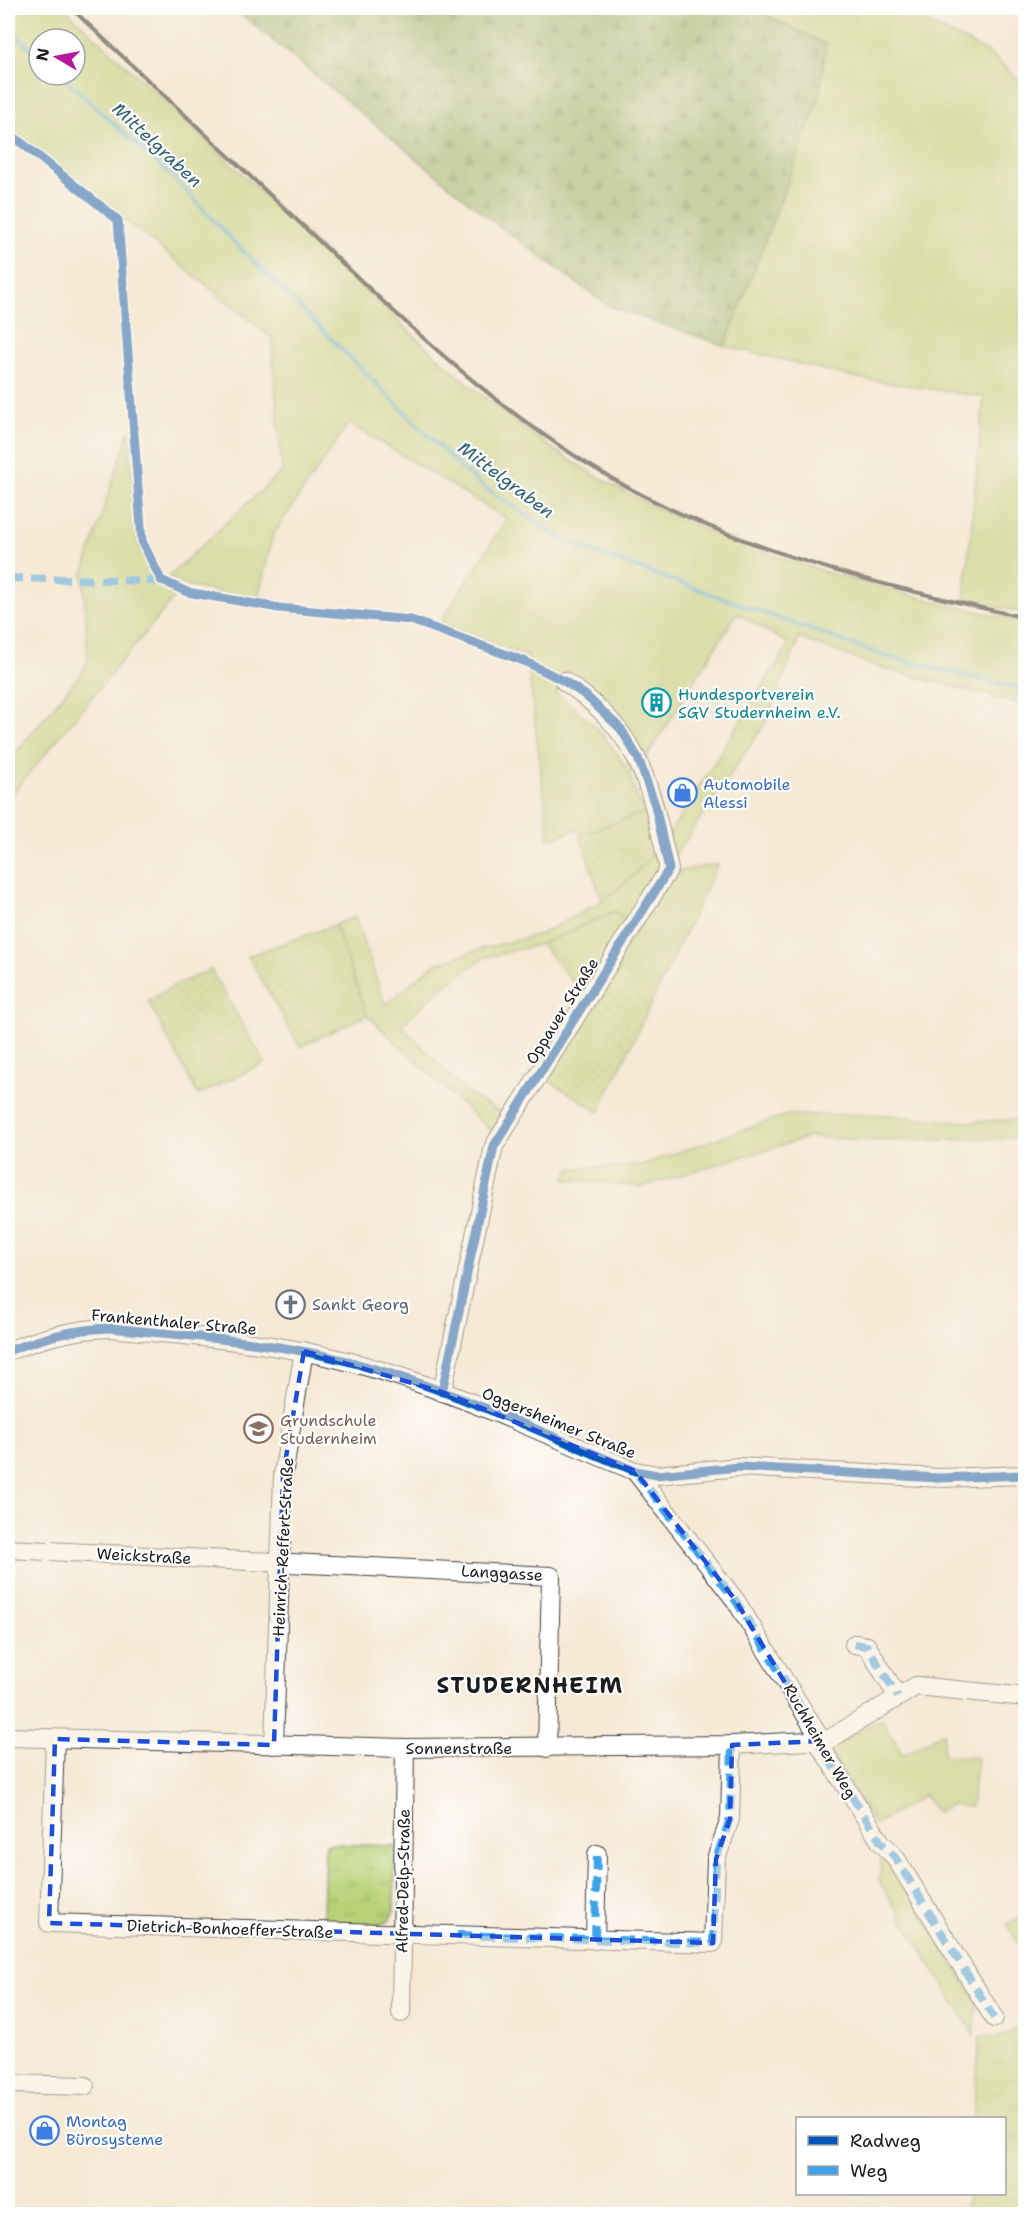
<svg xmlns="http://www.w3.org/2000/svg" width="1033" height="2222" font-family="'Shantell Sans',sans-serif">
  <defs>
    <pattern id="forest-firs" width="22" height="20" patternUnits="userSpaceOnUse" patternTransform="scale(1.5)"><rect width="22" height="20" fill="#92b367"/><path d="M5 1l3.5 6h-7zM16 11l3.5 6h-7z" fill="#769154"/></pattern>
    <pattern id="park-tufts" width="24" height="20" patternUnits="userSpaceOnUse" patternTransform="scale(1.5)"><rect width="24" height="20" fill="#b9d176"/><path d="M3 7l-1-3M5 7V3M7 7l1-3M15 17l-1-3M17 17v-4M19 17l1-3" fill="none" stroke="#9eb366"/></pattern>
    <pattern id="garden-dots" width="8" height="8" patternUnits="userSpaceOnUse" patternTransform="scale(1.5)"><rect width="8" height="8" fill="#b9d176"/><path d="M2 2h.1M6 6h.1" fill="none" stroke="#9eb366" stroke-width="1.8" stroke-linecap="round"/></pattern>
  </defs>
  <rect width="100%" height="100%" fill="#fff"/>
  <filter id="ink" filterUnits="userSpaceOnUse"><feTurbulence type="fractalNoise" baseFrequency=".0167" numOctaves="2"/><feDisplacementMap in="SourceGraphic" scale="12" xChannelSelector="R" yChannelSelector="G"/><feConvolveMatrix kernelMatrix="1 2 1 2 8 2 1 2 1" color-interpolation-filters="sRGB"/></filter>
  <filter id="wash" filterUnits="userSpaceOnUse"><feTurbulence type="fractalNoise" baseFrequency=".008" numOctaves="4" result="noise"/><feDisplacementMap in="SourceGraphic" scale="24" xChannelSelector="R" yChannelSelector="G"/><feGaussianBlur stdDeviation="1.35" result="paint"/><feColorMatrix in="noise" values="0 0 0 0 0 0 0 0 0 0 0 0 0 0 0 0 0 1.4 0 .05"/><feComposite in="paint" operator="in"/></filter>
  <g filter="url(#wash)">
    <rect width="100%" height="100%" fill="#f6e9d5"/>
    <g fill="#b9d176" stroke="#6a7649" stroke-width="1.5" fill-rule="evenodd">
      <path d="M8,8H64C153,90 241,173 329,256C414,336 498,420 600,478C733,554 878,589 1025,622V705L878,667L799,638L766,722L629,923L571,932L541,944L484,958L442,987L401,1025L468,1094L507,1116L495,1135L367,1015L335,925L355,917L385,1005L433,965L477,950L541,934L602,901L632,877L651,811L580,835L578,829L549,839L527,656L440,623L507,519L349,423L273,535L258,599L190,587L168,577L282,471L271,337L8,126ZM39,39H75V75H39ZM737,613L789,644L668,836L646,758ZM564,681L638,758L625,766C607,736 585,714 556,694ZM642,768L654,801L640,806L629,773Z"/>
      <polygon points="750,8 897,8 988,52 1025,85 1025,613 964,600 984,397 857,378 725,346 819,99 825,45"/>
      <polygon points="129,430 138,542 157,584 178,593 8,799 8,762 83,671 88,659 83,574"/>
      <polygon points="873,1114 966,1122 1025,1119 1025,1138 876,1141 810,1137 641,1187 565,1179 571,1168 641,1165 786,1115"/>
      <polygon points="881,1718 903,1755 944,1732 943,1755 977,1758 971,1807 950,1805 936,1812 924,1795 875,1825 829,1750"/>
      <polygon points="883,1848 977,2002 974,2035 879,1881"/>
      <polygon points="1025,1914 1025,1936 1017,1942 1007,1925"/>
    </g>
    <polygon fill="url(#forest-firs)" stroke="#576842" stroke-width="1.5" points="233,8 751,8 826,44 819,99 725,346 608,306 496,224"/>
    <g fill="url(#park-tufts)" stroke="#6a7649" stroke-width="1.5">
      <polygon points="325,1844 395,1846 394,1910 389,1921 378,1925 323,1923"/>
      <polygon points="1025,2024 1025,2214 965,2214 967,2194 1004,2194 1004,2118 973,2118 980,2036 999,2038"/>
    </g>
    <g fill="url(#garden-dots)" stroke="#6a7649" stroke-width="1.5">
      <polygon points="651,810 659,849 632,877 602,901 580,835"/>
      <polygon points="718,864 599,1112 543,1077 673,872"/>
      <polygon points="615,911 629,923 584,995 541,944"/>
      <polygon points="335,925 367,1015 300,1047 248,956"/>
      <polygon points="211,970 265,1063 198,1095 148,1001 177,984"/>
    </g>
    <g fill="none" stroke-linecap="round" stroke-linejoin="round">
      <g stroke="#47a9c7" stroke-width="4">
        <polyline points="8,29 39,56"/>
        <polyline points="60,75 176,180 235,243 462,469 485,488 562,539 596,553 885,656 1026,690"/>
      </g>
    </g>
  </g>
  <g filter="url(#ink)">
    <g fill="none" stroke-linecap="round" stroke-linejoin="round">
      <defs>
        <g id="minor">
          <path d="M8,1351C42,1338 72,1329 110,1328C192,1336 278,1342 358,1364C453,1390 544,1434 635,1471L657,1475L739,1467L940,1478L1026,1475"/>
          <path d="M442,1392L494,1146L669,869C649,783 642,733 564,681"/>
          <polyline points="635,1471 736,1601 818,1735 821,1747 880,1841 895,1857 994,2018"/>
          <polyline points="8,1549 551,1576 547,1748"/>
          <polyline points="854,1644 867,1646 898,1697"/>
          <polyline points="8,1737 405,1748 732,1745 828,1740 916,1686 1026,1697"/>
          <polyline points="55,1739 49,1923 713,1943 716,1859 730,1819 732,1745"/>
          <polyline points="274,1745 283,1475 304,1351"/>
          <polyline points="595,1940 597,1854"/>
          <polyline points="401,2013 405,1748"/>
          <polyline points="8,2084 85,2086"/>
        </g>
      </defs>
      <use href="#minor" stroke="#3d3b38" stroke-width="20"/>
      <use href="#minor" stroke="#fff" stroke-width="18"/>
      <path stroke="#1c1c1c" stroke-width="4" d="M71,8C153,84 235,161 317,239C420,337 521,434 650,499C768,559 897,589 1026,618"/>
      <g stroke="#3da2ea" stroke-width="8" stroke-dasharray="15 8" stroke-linecap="butt">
        <polyline points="8,578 163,581"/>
        <polyline points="635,1471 736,1601 818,1735 821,1747 880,1841 895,1857 994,2018"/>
        <polyline points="854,1644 867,1646 898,1697"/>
        <polyline points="457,1935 713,1943 716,1859 730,1819 732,1745"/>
        <polyline points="595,1940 597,1854"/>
      </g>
      <defs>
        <g id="cycleway">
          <polyline points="8,132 118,220 142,541 161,580 187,592 279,608 411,620 524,661 564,681 585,695 621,729 638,758 655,805 669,869 494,1146 442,1392"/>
          <path d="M8,1351C42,1338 72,1329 110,1328C192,1336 278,1342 358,1364C453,1390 544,1434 635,1471L657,1475L739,1467L940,1478L1026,1475"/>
        </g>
      </defs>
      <use href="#cycleway" stroke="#fff" stroke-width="13"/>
      <use href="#cycleway" stroke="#0057b8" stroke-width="9"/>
    </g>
  </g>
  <path d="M0 0H1033V2222H0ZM304,1351L442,1392L635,1471L736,1601L820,1741L732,1745L730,1819L716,1859L713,1943L49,1923L55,1739L274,1745L283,1475Z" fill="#f6e9d5" fill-opacity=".55" fill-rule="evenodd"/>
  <path fill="none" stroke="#1d4ed8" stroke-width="4.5" stroke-dasharray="12 8" stroke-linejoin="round" d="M304,1351L442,1392L635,1471L736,1601L820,1741L732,1745L730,1819L716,1859L713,1943L49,1923L55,1739L274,1745L283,1475Z"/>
  <defs>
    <symbol id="building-ring" viewBox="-11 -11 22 22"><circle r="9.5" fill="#fff" stroke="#0f9aa8" stroke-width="1.5"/><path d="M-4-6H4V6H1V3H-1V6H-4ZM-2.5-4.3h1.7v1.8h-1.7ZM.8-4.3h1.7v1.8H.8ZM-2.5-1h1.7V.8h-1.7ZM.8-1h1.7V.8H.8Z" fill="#0f9aa8"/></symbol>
    <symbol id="shop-ring" viewBox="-11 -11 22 22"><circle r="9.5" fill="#fff" stroke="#3f7fe0" stroke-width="1.5"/><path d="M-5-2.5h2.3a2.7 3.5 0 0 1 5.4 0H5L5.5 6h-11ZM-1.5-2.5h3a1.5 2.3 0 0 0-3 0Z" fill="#3f7fe0"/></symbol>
    <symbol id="church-ring" viewBox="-11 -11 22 22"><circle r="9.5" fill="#fff" stroke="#6b7280" stroke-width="1.5"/><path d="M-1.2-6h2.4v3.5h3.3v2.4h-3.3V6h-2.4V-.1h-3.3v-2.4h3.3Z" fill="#6b7280"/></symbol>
    <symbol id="school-ring" viewBox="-11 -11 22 22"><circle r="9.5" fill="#fff" stroke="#8d6e63" stroke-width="1.5"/><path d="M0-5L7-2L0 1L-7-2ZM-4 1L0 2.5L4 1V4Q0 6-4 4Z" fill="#8d6e63"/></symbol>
  </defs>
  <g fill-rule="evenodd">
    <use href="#building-ring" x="640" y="686" width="33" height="33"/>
    <use href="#shop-ring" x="666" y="776" width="33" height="33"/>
    <use href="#church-ring" x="274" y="1288" width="33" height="33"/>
    <use href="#school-ring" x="242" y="1412" width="33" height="33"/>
    <use href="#shop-ring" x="28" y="2114" width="33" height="33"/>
  </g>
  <g text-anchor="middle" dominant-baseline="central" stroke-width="4.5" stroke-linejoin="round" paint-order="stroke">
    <g font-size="16" fill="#0d838f" stroke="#fff" text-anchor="start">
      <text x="678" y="694">Hundesportverein<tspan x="678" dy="18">SGV Studernheim e.V.</tspan></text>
    </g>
    <g font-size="16" fill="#366cbe" stroke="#fff" text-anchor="start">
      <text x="703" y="784">Automobile<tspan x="703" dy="18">Alessi</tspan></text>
      <text x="66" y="2121">Montag<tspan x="66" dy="18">Bürosysteme</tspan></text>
    </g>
    <g font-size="16" fill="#1c1c1c" stroke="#fff">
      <text transform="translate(562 1011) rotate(-58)">Oppauer Straße</text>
      <text transform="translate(174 1322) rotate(5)">Frankenthaler Straße</text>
      <text transform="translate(559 1423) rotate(22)">Oggersheimer Straße</text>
      <text transform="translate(283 1547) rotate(-87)">Heinrich-Reffert-Straße</text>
      <text transform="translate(144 1556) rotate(3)">Weickstraße</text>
      <text transform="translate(502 1573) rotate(3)">Langgasse</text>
      <text transform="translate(820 1741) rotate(60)">Ruchheimer Weg</text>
      <text x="459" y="1748">Sonnenstraße</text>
      <text transform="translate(403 1881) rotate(-89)">Alfred-Delp-Straße</text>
      <text transform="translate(230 1929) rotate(2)">Dietrich-Bonhoeffer-Straße</text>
    </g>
    <g font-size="16" fill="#5b616d" stroke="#fff" text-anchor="start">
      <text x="312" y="1304">Sankt Georg</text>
    </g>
    <g font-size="16" fill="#785e54" stroke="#fff" text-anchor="start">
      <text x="280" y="1420">Grundschule<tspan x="280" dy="18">Studernheim</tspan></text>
    </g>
    <g font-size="18" font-style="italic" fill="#326272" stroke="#fff">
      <text transform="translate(157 145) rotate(43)">Mittelgraben</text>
      <text transform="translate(506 480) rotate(37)">Mittelgraben</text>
    </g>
    <g font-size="22" font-weight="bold" letter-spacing="1.5" fill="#1c1c1c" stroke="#fff">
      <text x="530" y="1685">STUDERNHEIM</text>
    </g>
  </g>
  <rect width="1033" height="2222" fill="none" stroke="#fff" stroke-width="30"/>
  <rect x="796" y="2117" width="210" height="78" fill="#ffffff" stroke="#a4a4a4" stroke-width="1.5"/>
  <rect x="808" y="2136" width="30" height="9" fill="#0057b8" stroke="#a4a4a4" stroke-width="1.5"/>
  <text x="850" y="2147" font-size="18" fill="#1c1c1c">Radweg</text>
  <rect x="808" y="2166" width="30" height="9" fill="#3da2ea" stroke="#a4a4a4" stroke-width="1.5"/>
  <text x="850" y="2177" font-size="18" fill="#1c1c1c">Weg</text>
  <g transform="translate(57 57) rotate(280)"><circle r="28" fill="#ffffff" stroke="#a4a4a4" stroke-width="1.5"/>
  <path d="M0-4.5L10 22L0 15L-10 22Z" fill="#b5179e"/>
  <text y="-9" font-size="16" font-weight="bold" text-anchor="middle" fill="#1c1c1c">N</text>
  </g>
</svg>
